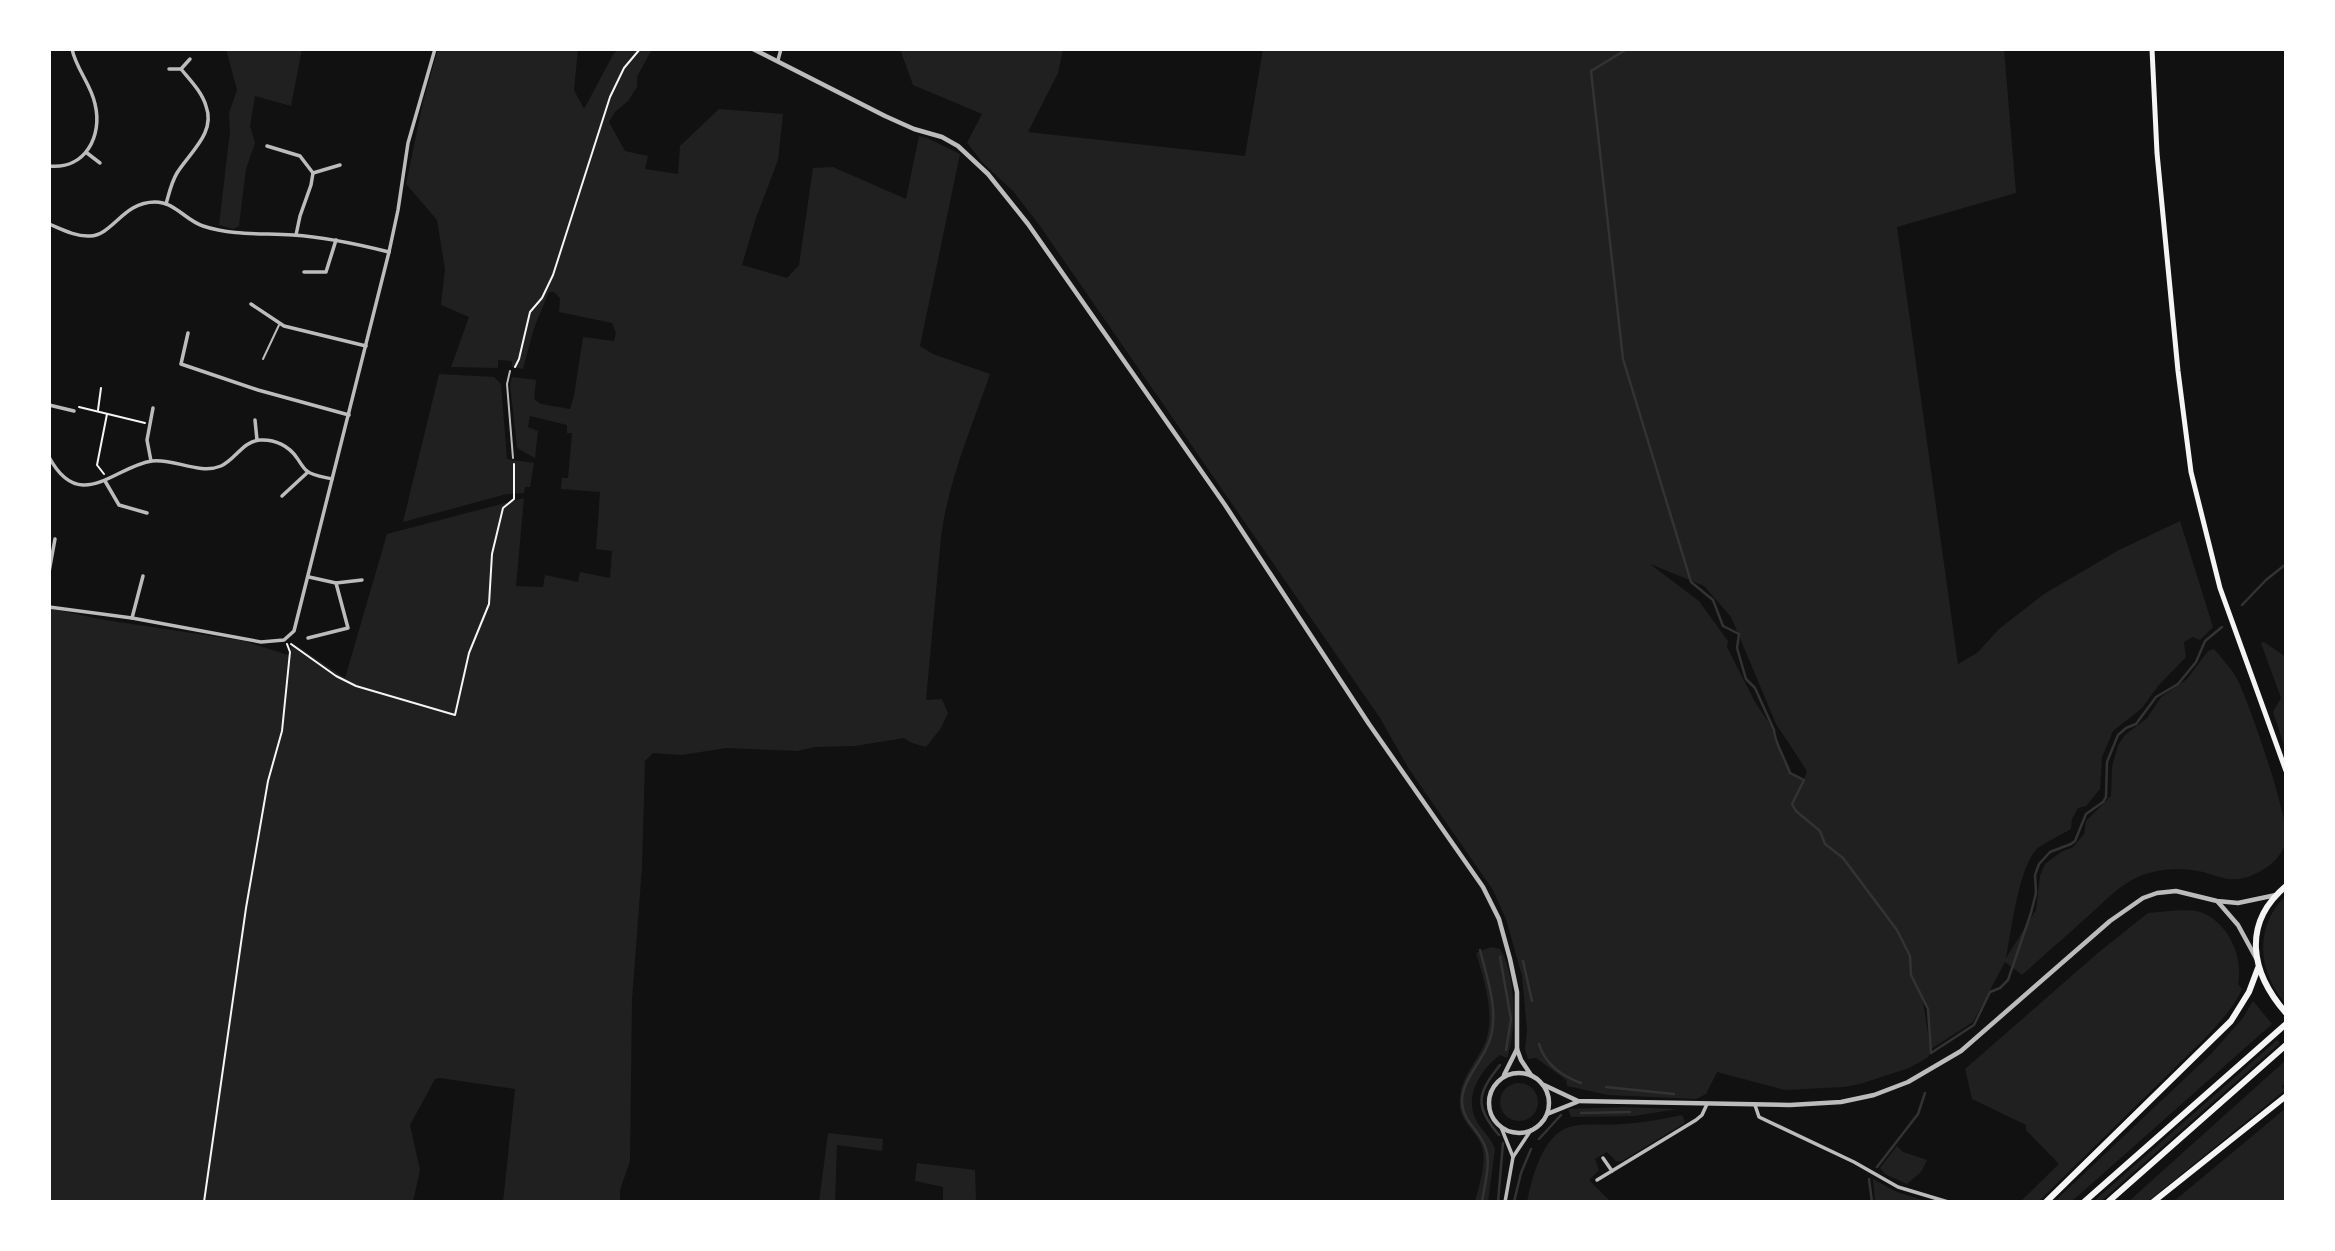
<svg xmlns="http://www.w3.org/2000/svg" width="2335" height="1251" font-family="'Libre Baskerville',serif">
  <rect width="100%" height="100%" fill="#111"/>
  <g fill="#202020" fill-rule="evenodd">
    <polygon points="226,49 302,49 291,106 255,96 250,126 255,143 246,169 239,226 233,229 219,225 230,131 229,113 237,90"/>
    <path d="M438,49H578L574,90L584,109L614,53L620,49H652L637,77V87L628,101L615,112L609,122L625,151L648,156L645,169L678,174L680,146L719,109L783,114L778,160L756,218L742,265L787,278L799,265L813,168L833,167L906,199L919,136L927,138L960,154L920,346L933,354L990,374C972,427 948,481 941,537L926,700L942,699L948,713L941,728L926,747L912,743L904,738L855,746L815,747L797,751L726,748L682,755L653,753L645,761L642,867L632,1000L630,1161L620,1190V1202H503L515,1089L440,1078L435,1079L410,1125L420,1170L413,1202H49V608L99,619L244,641L291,656V642L345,678L387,534L524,498L516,586L543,587L545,575L578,582L580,572L610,578L612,551L596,549L600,492L561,489L562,478H568L572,433H567V425L530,416L528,427L538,431L535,458L517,448L510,384L512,377L536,380L534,399L541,404L570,409L574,396L583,337L614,341L616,333L612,323L559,312L560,298L554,292H549L534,328L523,369L512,367V361L498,360V368L451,367L469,317L441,305L445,269L437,220L406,184L423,102Z"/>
    <path d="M900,49H1063L1058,73L1028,132L1245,156L1263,49H2004L2016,193L1897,227L1958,664L1977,653L1999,629L2044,594L2119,550L2180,521L2213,627L2200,640L2193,637L2184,642L2186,657L2158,686L2142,708L2113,731L2102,757L2100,789L2086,806L2078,808L2072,819L2071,829C2061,835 2047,841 2038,848C2019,864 2011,933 2006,958L2036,910L2040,876L2045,864L2061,852L2073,847L2084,834L2086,821L2111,796L2112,767L2118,745L2125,735L2147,718L2161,697L2187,679L2208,651L2214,649C2222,659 2234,671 2239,683C2250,705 2290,821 2286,840C2282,860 2262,873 2244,878C2228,882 2218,876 2203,872C2182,867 2160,868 2140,876C2119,885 2103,903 2086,918C2065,937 2043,956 2022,975L2005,962L1973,1022L1931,1049L1928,1009L1923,1001L1931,1053L1927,1058L1909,1068L1860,1084L1844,1087L1785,1090L1717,1072L1706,1094L1696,1099L1608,1095L1567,1086L1566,1080L1536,1058L1528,1059L1525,1050L1527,1030L1522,976L1506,919L1493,890L1409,769L1380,718L1040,226L1013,191L983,163L967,143L982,114L913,85ZM1650,564L1704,586L1731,617L1776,724L1807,771L1804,779L1788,771L1783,753L1773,735L1774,730L1755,702L1727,647L1728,641L1699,601Z"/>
    <polygon points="439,374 494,377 501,384 507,459 534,463 530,487 525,487 524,493 507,494 403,522"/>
    <polygon points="2264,642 2286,657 2286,751 2273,712 2281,698 2261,643"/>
    <path d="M2286,895V1004C2257,971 2254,927 2286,895Z"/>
    <path d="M2180,910C2185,911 2192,910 2197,911C2227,919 2244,956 2238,984L2242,989C2233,1009 2219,1023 2204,1039L2038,1202H2020L2059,1164L2026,1130V1125L1972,1099L1965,1069L2099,952L2148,913Z"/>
    <path d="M1491,947L1500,949C1516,973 1517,1031 1507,1058L1500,1055C1480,1070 1463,1098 1477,1122C1483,1132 1492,1139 1495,1149L1488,1202H1475C1479,1185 1488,1160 1481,1144C1475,1130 1462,1123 1460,1107C1457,1081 1476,1064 1485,1043C1496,1016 1484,979 1476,953Z"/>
    <polygon points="2253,1001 2272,1024 2071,1202 2054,1202 2212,1053 2243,1018"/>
    <polygon points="2277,1040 2280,1043 2100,1202 2093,1202"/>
    <polygon points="2286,1060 2286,1083 2282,1086 2285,1090 2147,1202 2128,1202"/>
    <circle cx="1519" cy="1102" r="19"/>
    <polygon points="1624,1107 1678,1109 1634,1116 1571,1117 1568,1109"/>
    <polygon points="2286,1108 2286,1202 2173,1202"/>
    <path d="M1682,1115L1685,1122L1683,1124L1622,1161H1616L1607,1152L1595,1159L1599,1170L1589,1180L1611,1202H1527C1532,1177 1543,1132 1573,1126C1589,1123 1606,1126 1622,1124C1642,1123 1662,1119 1682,1115Z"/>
    <polygon points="828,1133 883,1139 882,1151 837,1145 835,1202 819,1202"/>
    <polygon points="1897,1146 1903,1152 1927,1160 1921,1172 1907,1184 1885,1174 1880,1168"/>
    <polygon points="917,1163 975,1170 976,1202 943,1202 943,1187 915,1181"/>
    <polygon points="1873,1179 1897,1192 1929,1202 1875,1202"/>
  </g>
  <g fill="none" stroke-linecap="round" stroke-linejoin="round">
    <g stroke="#333" stroke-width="2.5">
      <path d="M1627,49L1591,71L1623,359L1691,582L1713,600L1723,626L1739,634L1737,648L1746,679L1755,688L1774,730C1774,741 1786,761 1790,773L1804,780L1792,804L1796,811L1820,831L1825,844L1843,858L1897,930L1910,956L1911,975L1928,1009L1931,1053"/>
      <polyline points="2242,605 2266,580 2286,564"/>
      <path d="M1480,950C1488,982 1502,1018 1486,1049C1477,1067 1462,1082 1462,1102C1463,1123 1481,1131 1486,1149C1491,1164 1484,1187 1482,1202"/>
      <polyline points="1500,957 1511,1019 1506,1050"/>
      <polyline points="1523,961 1532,1001"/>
      <path d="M1539,1044C1545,1064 1562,1076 1581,1083"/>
      <polyline points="1931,1053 1974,1025 1990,992 2000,988 2008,980 2031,913 2036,893 2035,875 2039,864 2050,852 2071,844 2075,841 2086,814 2103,802 2106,797 2107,762 2118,735 2126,728 2136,724 2156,697 2178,684 2196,662 2205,641 2222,627"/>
      <polyline points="1606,1087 1674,1094"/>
      <polyline points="1581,1113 1630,1112"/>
      <path d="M1499,1135C1474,1106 1477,1094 1500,1065"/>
      <polyline points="1539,1139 1561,1115"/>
      <polyline points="1877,1167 1918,1114 1925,1093"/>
      <polyline points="1869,1179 1872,1202"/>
      <polyline points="1498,1202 1503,1143"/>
      <polyline points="1514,1202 1521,1173 1531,1149"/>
    </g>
    <g stroke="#f5f5f5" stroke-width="2">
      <polyline points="515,367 519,359 530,312 542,298 553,275 610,97 624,68 640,49"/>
      <polyline points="79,407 145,423"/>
      <polyline points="98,410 101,388"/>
      <polyline points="104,474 97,465 107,414"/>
      <polyline points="291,644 336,676 356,686 455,715 469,653 489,604 492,554 503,508 514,499 514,464"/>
      <polyline points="204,1202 246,908 268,781 282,731 290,652 287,644"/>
    </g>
    <g stroke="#bcbcbc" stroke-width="2">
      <polyline points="263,359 279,325"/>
      <polyline points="510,371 507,384 513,458"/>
    </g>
    <g stroke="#bcbcbc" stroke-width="3.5">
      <polyline points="778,60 781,49"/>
      <polyline points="181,69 190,59"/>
      <polyline points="267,146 300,156 313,173 311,185 300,216 296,235"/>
      <polyline points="87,153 100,163"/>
      <path d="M49,166C85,170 103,136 95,104C91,84 76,69 72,49"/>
      <polyline points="313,173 340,165"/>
      <path d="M166,204C169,194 171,183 177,173C190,152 216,133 206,106C202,92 190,80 181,69H169"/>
      <path d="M49,224C61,229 76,237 90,236C113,235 123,202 155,202C175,202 185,220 203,226C233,236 262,233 293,235C326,237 357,244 389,252"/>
      <polyline points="304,272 326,272 336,240"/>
      <polyline points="251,304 284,326 366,346"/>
      <polyline points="188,333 181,364 258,390 349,415"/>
      <polyline points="49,405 74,411"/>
      <polyline points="255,420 257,440"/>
      <path d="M49,457C80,515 115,466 152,461C174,458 199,475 221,466C235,460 243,441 260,440C275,439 289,446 297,458C300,462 303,468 307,471C313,476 324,477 332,479"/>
      <polyline points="151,461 147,440 153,408"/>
      <polyline points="105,481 119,505 147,513"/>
      <polyline points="282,496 308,472"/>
      <polyline points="49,572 55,539"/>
      <polyline points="336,583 362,580"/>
      <polyline points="49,607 132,618 261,642 284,640 294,631 389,252 398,210 408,143 435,49"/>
      <polyline points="132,618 143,576"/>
      <polyline points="308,638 348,628 336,583 309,577"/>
      <polyline points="1755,1105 1759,1117 1854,1162 1898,1187 1948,1202"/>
      <polyline points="1501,1127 1513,1157"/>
      <polyline points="1603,1158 1612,1171"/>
      <polyline points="1597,1180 1696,1120 1702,1115 1707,1104"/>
      <polyline points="1505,1202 1513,1157 1531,1130"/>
    </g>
    <g stroke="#bcbcbc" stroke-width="4.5">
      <polyline points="753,49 885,116 914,129 942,137 958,146 988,174 1028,224 1225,505 1369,724 1483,887 1499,919 1510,959 1517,992 1517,1049 1521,1060 1531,1075"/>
      <polyline points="2218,902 2238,925 2256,958"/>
      <circle cx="1519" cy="1103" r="30"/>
      <polyline points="1504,1075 1517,1049"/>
      <polyline points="1544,1085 1578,1101 1790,1105 1841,1102 1874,1095 1908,1082 1961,1051 2110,921 2143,898 2157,893 2176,891 2217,901 2238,903 2276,895"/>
      <polyline points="1547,1114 1577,1102"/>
    </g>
    <polyline stroke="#f5f5f5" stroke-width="5" points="2152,49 2157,153 2178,371 2191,472 2220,588 2286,771"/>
    <path stroke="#f5f5f5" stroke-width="6" d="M2286,886C2241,924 2251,973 2286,1013"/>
    <g stroke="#f5f5f5" stroke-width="6">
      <polyline points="2046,1202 2231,1021 2249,992 2258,968"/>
      <polyline points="2084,1202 2286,1024"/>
      <polyline points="2108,1202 2286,1045"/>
      <polyline points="2153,1202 2286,1096"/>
    </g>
  </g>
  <rect width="2335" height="1251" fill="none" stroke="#ffffff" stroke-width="102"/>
</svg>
